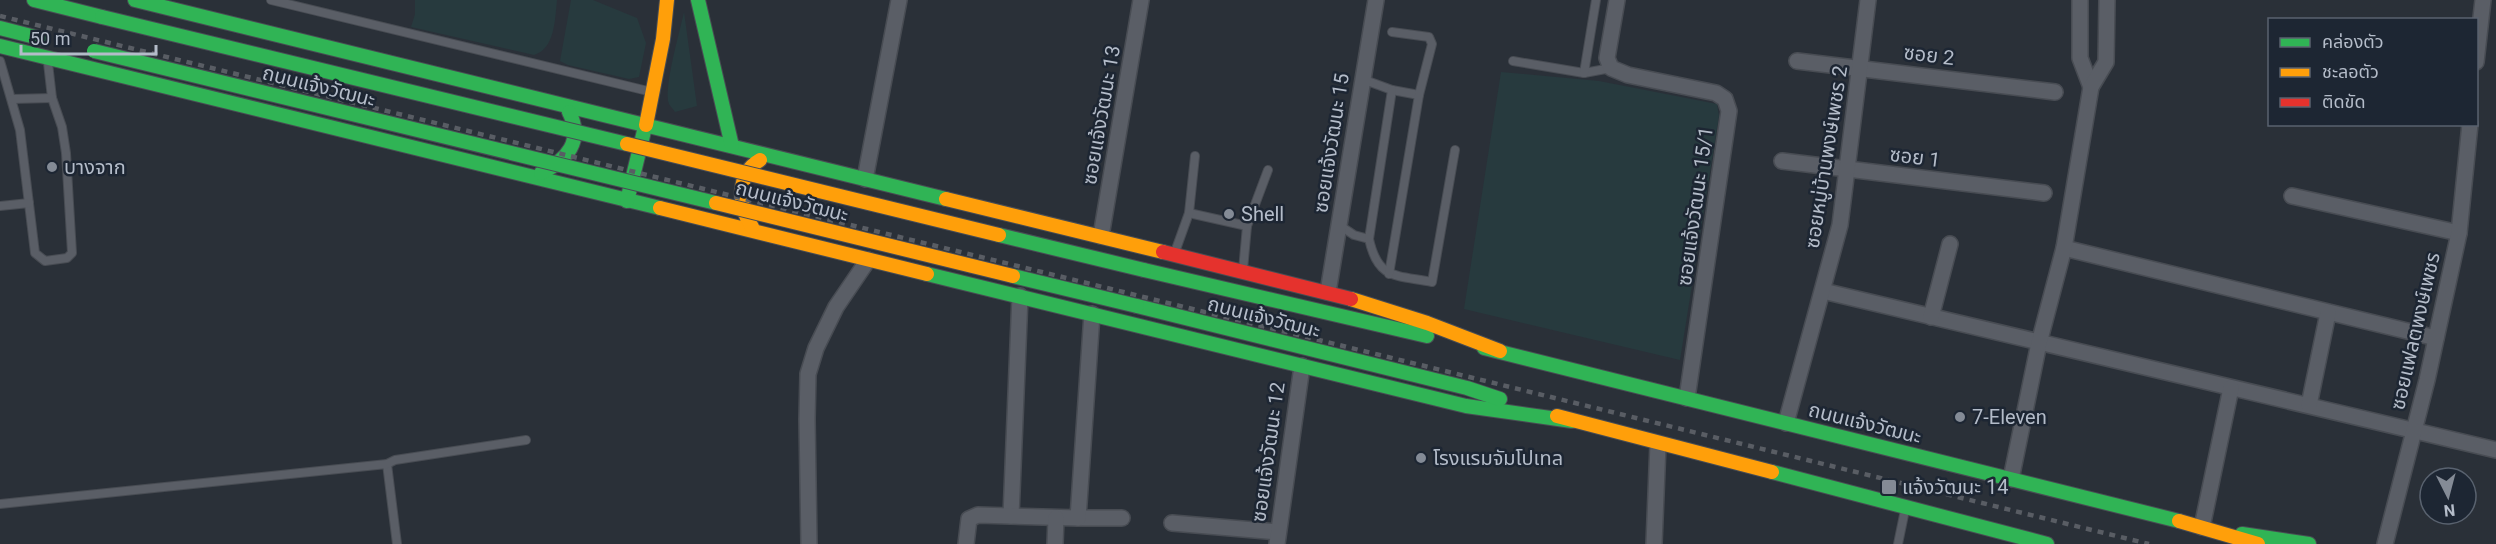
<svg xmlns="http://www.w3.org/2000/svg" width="2496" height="544" font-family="Roboto,'Noto Sans Thai',sans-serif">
  <rect width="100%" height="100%" fill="#2a3038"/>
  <g fill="#273a3e">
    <path d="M415,0H557C555,19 555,49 534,55L411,27L415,14Z"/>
    <polygon points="571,0 593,0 637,18 646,43 639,77 629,79 568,65 560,61"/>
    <path d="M684,12L697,106L675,112C674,110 670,106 669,104C663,89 680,31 684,12Z"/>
    <polygon points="1501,72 1599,81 1717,104 1719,116 1680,360 1464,309"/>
  </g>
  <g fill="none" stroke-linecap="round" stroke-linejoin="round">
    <defs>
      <g id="lane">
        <polyline points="271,0 652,92"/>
        <polyline points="0,61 20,130 35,253 45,261 67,258 72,253 66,153 62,127 52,98 48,63"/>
        <polyline points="1513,61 1584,73 1611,68"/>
        <polyline points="1584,73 1596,0"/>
        <polyline points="1362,79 1392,90 1419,95"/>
        <polyline points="12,99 52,98"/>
        <polyline points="0,206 29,203"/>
        <polyline points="1189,213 1247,226 1268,170"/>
        <path d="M1339,225L1354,235L1369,239C1378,280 1396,275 1432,282L1455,150"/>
        <polyline points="1369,239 1392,90"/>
        <polyline points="1175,252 1189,213 1195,156"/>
        <polyline points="1243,270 1247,226"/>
        <polyline points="1389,274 1419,95 1432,44 1429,37 1392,32"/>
        <polyline points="387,464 397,544"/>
        <polyline points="0,504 387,464 395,460 526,440"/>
        <polyline points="1898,544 1905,510"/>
      </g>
      <g id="street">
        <polyline points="1617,0 1607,58 1611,68 1628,75 1716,93 1725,99 1729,111 1687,398"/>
        <polyline points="2080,0 2080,58 2091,87"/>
        <polyline points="1797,61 2055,92"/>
        <polyline points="2476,62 2483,0"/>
        <polyline points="1782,161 2044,193"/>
        <polyline points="865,179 899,0"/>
        <polyline points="2292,196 2459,233"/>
        <polyline points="1101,236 1141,0"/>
        <polyline points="2064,248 2436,338"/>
        <polyline points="1823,291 2496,450"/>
        <polyline points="1328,292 1376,0"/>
        <polyline points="1931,317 1950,244"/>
        <polyline points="2309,405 2328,313"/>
        <polyline points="1786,423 1840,225 1868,0"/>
        <polyline points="2011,479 2039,343 2064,248 2091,87 2106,62 2107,0"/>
        <polyline points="1011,516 1020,296"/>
        <polyline points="1078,518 1122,518"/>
        <polyline points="1172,523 1278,532"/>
        <polyline points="2202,527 2231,388"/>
        <polyline points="809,544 807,419 808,374 816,348 836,307 868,260"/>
        <polyline points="966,544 969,519 978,515 1078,518 1092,314"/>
        <polyline points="1055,544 1056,518"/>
        <polyline points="1277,544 1302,366"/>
        <polyline points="1654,544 1658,444"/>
        <polyline points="2385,544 2427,380 2459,233 2470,124"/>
      </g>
      <g id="fast">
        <polyline points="34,0 102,17"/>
        <polyline points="135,0 946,199"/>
        <polyline points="698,0 732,146"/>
        <polyline points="0,28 39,38"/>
        <polyline points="0,46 660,208"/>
        <path d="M541,173C567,160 584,141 569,112"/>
        <polyline points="627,201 645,127"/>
        <polyline points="1144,270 1427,336"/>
        <polyline points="927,274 1466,406 1572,421"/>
        <polyline points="1137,306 1467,388 1500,399"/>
        <polyline points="1484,348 2179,521"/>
        <polyline points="1772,472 2047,544"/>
        <polyline points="2242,534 2309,544"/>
      </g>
      <g id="slow">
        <polyline points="646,125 663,39 667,0"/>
        <polyline points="946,199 1163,252"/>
        <polyline points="660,208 927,274"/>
        <path d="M752,227C738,206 736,174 760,160"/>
        <polyline points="1351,299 1427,323 1500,351"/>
        <polyline points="1557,416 1772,472"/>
        <polyline points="2179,521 2258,544"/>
      </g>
      <polyline id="jam" points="1163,252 1351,299"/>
    </defs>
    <use href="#lane" stroke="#484c53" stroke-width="10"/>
    <use href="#street" stroke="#484c53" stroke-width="18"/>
    <use href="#fast" stroke="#484c53" stroke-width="16"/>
    <use href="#slow" stroke="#484c53" stroke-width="16"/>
    <use href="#jam" stroke="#484c53" stroke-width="16"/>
    <use href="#lane" stroke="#5a5e66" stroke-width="8"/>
    <use href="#street" stroke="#5a5e66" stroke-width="15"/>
    <use href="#fast" stroke="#30b455" stroke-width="14"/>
    <use href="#slow" stroke="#ff9f0a" stroke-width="14"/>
    <use href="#jam" stroke="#e5322d" stroke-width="14"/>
    <polyline stroke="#595d64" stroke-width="4.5" stroke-dasharray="6 6" stroke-linecap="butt" points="0,16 2149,544"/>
    <defs>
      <g id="fast-bridge">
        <polyline points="102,17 627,144"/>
        <polyline points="94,51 716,203"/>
        <polyline points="999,235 1144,270"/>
        <polyline points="1013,276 1137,306"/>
      </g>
      <g id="slow-bridge">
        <polyline points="627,144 999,235"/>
        <polyline points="716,203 1013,276"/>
      </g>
    </defs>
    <use href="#fast-bridge" stroke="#484c55" stroke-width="16" stroke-linecap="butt"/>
    <use href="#slow-bridge" stroke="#484c55" stroke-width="16" stroke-linecap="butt"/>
    <use href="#fast-bridge" stroke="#30b455" stroke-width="14"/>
    <use href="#slow-bridge" stroke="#ff9f0a" stroke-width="14"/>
  </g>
  <g fill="#848b96" stroke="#1d2633" stroke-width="2">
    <circle cx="52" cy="167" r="6"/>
    <circle cx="1229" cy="214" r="6"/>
    <circle cx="1960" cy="417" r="6"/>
    <circle cx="1421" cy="458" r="6"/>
    <rect x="1881" y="479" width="16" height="16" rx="3"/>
  </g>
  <g text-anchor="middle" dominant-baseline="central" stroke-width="5" stroke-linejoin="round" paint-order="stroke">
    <g font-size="20" fill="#b4bcc9" stroke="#1d2633">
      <text transform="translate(1929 55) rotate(7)">ซอย 2</text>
      <text transform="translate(319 86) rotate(14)">ถนนแจ้งวัฒนะ</text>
      <text transform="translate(1101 115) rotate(-80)">ซอยแจ้งวัฒนะ 13</text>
      <text transform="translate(1331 143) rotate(-81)">ซอยแจ้งวัฒนะ 15</text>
      <text transform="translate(1826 157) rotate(-81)">ซอยหมู่บ้านพงษ์เพชร 2</text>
      <text transform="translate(1915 157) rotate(7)">ซอย 1</text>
      <text transform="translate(792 201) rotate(14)">ถนนแจ้งวัฒนะ</text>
      <text transform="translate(1695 206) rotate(-82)">ซอยแจ้งวัฒนะ 15/1</text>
      <text transform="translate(1264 317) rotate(14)">ถนนแจ้งวัฒนะ</text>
      <text transform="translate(2415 331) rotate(-77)">ซอยแฟลตพงษ์เพชร</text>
      <text transform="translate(1865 423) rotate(14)">ถนนแจ้งวัฒนะ</text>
      <text transform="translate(1268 452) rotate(-82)">ซอยแจ้งวัฒนะ 12</text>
    </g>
    <g font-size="20" fill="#b4bcc9" stroke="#1d2633" text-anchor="start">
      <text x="64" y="167">บางจาก</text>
      <text x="1241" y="214">Shell</text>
      <text x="1972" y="417">7-Eleven</text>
      <text x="1433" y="458">โรงแรมจัมโปเทล</text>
      <text x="1902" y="487">แจ้งวัฒนะ 14</text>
    </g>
  </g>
  <rect x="2268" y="18" width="210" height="108" fill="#1d2633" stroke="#59626f" stroke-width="1.5"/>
  <rect x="2280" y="38" width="30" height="9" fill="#30b455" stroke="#59626f" stroke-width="1.5"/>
  <text x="2322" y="48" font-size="18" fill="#b4bcc9">คล่องตัว</text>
  <rect x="2280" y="68" width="30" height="9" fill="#ff9f0a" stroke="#59626f" stroke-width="1.5"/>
  <text x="2322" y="78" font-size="18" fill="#b4bcc9">ชะลอตัว</text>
  <rect x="2280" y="98" width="30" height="9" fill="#e5322d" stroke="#59626f" stroke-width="1.5"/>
  <text x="2322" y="108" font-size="18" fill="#b4bcc9">ติดขัด</text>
  <g transform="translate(2448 496) rotate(174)"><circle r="28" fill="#1d2633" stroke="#59626f" stroke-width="1.5"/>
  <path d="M0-4.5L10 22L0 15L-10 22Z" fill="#848b96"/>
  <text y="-9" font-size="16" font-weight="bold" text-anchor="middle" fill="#b4bcc9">N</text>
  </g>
  <path d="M21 45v9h135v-9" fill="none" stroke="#b4bcc9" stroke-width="3"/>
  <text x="30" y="45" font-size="18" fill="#b4bcc9" stroke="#1d2633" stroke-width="4.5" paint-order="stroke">50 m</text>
</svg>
